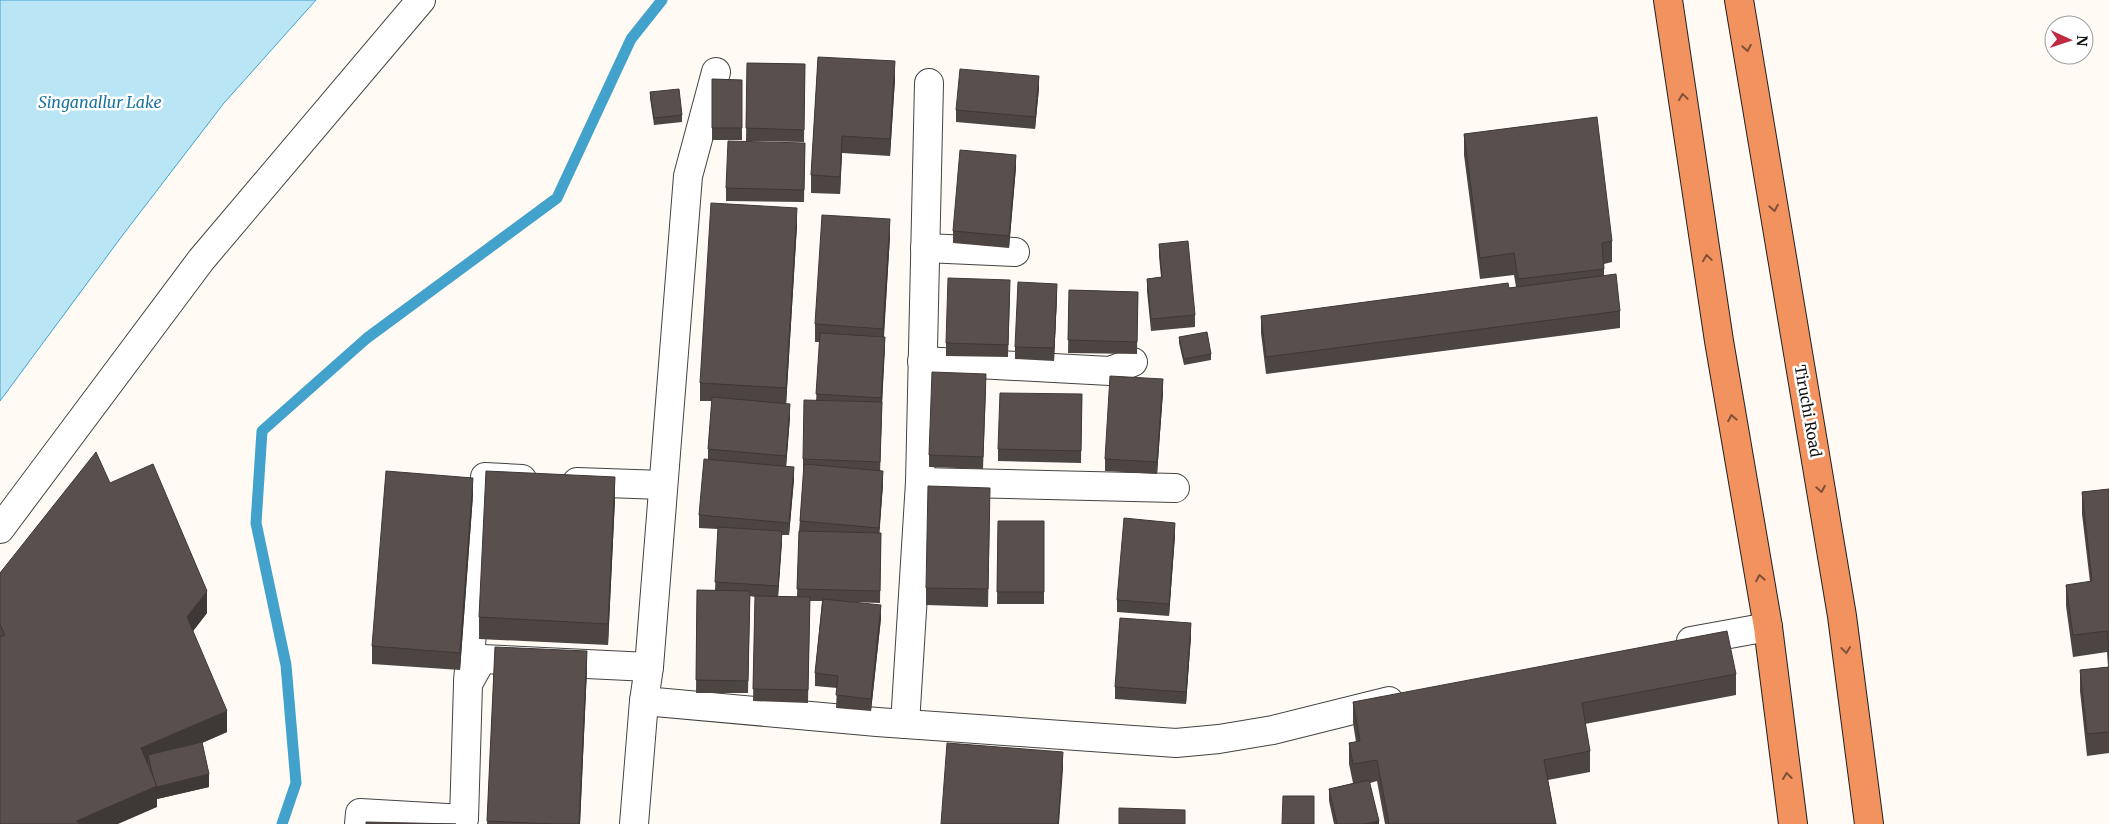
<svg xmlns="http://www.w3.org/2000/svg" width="2109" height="824" font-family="Merriweather,serif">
  <rect width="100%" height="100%" fill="#fffbf4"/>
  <polygon fill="#b9e5f5" stroke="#42a2cb" points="0,0 316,0 224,103 122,236 0,401"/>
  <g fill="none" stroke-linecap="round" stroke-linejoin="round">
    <polyline stroke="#42a2cb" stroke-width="11" points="282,824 296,783 286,665 256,523 262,431 367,338 557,198 631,39 662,0"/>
    <defs>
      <g id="street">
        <polyline points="716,72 688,176 649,667 644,701 877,722 1176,743 1219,739 1273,730 1389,701"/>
        <polyline points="925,248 1015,252"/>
        <polyline points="922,361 1110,371 1133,362"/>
        <polyline points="577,482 663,485"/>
        <polyline points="920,482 929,83"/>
        <polyline points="0,529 201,260 421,0"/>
        <polyline points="1691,641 1768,627"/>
        <polyline points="468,681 485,477 522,479"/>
        <polyline points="905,724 920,482 1175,488"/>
        <polyline points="359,824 360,813 464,819 468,684 482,659 649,667"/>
        <polyline points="634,824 644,701"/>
      </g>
      <g id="highway">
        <polyline points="1668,0 1719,341 1768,627 1793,824"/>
        <polyline points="1739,0 1842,616 1869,824"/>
      </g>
    </defs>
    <use href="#street" stroke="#434343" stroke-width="30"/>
    <use href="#highway" stroke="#212121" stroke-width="30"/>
    <use href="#street" stroke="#fff" stroke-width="28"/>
    <use href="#highway" stroke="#f1925f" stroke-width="28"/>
  </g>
  <g fill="#4d4542">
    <polygon points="818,57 895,79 890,156 842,153 840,194 811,193 811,175"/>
    <polygon points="747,63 805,64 804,142 746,141"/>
    <polygon points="712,79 742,80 742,140 712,140"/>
    <polygon points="1039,88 1035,129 956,122 956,110"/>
    <polygon points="650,92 682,115 682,122 654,125 650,98"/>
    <polygon points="1464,134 1612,241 1612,262 1604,264 1604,276 1620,311 1620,328 1266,374 1261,333 1261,316 1516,287 1514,275 1480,279 1464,155"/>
    <polygon points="805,143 804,202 726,201 726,188"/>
    <polygon points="1016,167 1009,248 953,243 953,231"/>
    <polygon points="797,225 786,404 790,417 786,466 794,479 789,535 782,535 778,596 797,597 799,531 804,472 803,472 803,459 816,401 820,342 815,342 815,324 890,236 884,337 885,349 882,404 880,471 883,484 879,533 881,533 880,603 850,602 881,618 871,711 836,708 837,688 815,686 815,673 822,601 810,601 808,703 753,701 755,597 750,596 748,693 696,693 697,590 715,590 718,529 699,528 699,515 708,460 708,449 712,401 700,401 700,383"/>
    <polygon points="1159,244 1195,315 1195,327 1151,331 1147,291 1147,279 1161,277 1159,256"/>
    <polygon points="1069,290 1138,292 1137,354 1068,353"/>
    <polygon points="1010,292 1008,357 946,356 946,343"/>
    <polygon points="1057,296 1054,361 1015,359 1015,347"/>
    <polygon points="1179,337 1211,354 1211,360 1184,365 1179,343"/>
    <polygon points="986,386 983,469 929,467 929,455"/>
    <polygon points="1163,392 1157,474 1105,471 1105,459"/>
    <polygon points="1082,394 1081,463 998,461 998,449"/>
    <polygon points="110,483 207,613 193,631 227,732 202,743 209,787 157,799 157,807 0,824 0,573"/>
    <polygon points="2109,489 2109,753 2087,756 2080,691 2080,670 2108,667 2107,652 2073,657 2066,606 2066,585 2090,582 2082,514 2082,492"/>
    <polygon points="473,495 460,670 372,664 372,646"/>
    <polygon points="615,499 608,645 479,639 479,617"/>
    <polygon points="990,505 988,607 926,605 926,588"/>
    <polygon points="998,521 1044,521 1044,604 997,604"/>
    <polygon points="1175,535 1169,616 1117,612 1117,600"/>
    <polygon points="1191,636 1186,704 1115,699 1115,687"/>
    <polygon points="495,647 587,668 580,824 487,824"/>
    <polygon points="1736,674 1736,695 1585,724 1590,751 1590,772 1548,780 1556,824 1385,824 1377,781 1370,783 1379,824 1334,824 1329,801 1329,789 1353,783 1349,764 1349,743 1356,742 1353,723 1353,702"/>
  </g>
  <g fill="#3e3836">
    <polygon points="895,61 895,79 890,156 890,139"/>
    <polygon points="1039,76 1039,88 1035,129 1035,117"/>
    <polygon points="842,136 842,153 840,194 840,177"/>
    <polygon points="1016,155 1016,167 1009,248 1009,236"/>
    <polygon points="797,208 797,225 786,406 786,388"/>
    <polygon points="890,219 890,236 883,346 883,329"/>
    <polygon points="1057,284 1057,296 1054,361 1054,348"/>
    <polygon points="885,337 882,404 880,474 881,398"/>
    <polygon points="1163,379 1163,392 1157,474 1157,462"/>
    <polygon points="790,404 790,417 786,468 786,456"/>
    <polygon points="794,467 794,479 789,535 789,523"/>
    <polygon points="883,471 883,484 879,540 879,528"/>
    <polygon points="615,477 615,499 608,645 608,624"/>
    <polygon points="473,478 473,495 460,670 460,653"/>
    <polygon points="1175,523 1175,535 1169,616 1169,604"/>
    <polygon points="782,531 782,543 778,598 778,586"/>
    <polygon points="207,591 207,613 187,639 187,617"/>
    <polygon points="881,605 881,618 871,711 871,699"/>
    <polygon points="1191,623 1191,636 1186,704 1186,692"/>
    <polygon points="587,651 587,668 580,824 579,824"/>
    <polygon points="227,711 227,732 151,765 148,755 148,767 141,748"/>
    <polygon points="1063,752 1063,769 1059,824 1058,824"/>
    <polygon points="209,774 209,787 157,799 157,807 118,824 76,824 76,821 157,786"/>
    <polygon points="1379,821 1379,824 1364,824"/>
  </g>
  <g fill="#59504d" stroke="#3e3836">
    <polygon points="818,57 895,61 890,139 842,136 840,177 811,175"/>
    <polygon points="747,63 805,64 804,130 746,128"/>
    <polygon points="960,69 1039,76 1035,117 956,110"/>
    <polygon points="712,79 742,80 742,128 712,128"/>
    <polygon points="679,89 682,115 654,118 650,92"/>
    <polygon points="1597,117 1612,241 1602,243 1604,269 1518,279 1514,253 1480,258 1464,134"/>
    <polygon points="728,141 805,143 804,190 726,188"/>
    <polygon points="960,150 1016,155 1009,236 953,231"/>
    <polygon points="711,203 797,208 786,388 700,383"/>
    <polygon points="822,215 890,219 883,329 815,324"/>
    <polygon points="1188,241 1195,315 1151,319 1147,279 1162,277 1159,244"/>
    <polygon points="1616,274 1620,311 1266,357 1261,316 1508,283 1509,288"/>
    <polygon points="948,278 1010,280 1008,345 946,343"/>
    <polygon points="1018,282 1057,284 1054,348 1015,347"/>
    <polygon points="1069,290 1138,292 1137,342 1068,340"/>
    <polygon points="1207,332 1211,354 1184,359 1179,337"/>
    <polygon points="820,333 885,337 881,398 816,394"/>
    <polygon points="932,372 986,374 983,457 929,455"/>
    <polygon points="1110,376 1163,379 1157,462 1105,459"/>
    <polygon points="1000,393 1082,394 1081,451 998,449"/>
    <polygon points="712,397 790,404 786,456 708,449"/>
    <polygon points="804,400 882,402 880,462 803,459"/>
    <polygon points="96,452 110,483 153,464 207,591 187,617 227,711 141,748 157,786 76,821 80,824 0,824 0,637 5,635 0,624 0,573"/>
    <polygon points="704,459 794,467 789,523 699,515"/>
    <polygon points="804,464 883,471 879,528 800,521"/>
    <polygon points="386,471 473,478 460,653 372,646"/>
    <polygon points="486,471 615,477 608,624 479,617"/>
    <polygon points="928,486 990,488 988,589 926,588"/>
    <polygon points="2109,489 2109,650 2107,631 2073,635 2066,585 2092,581 2082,492"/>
    <polygon points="1124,518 1175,523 1169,604 1117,600"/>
    <polygon points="998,521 1044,521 1044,592 997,592"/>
    <polygon points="718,527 782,531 778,586 715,582"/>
    <polygon points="799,531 881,533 880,591 797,589"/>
    <polygon points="697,590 750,591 748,681 696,680"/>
    <polygon points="755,596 810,597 808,690 753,689"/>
    <polygon points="823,599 881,605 871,699 836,695 838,676 815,673"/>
    <polygon points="1120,618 1191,623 1186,692 1115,687"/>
    <polygon points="1727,631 1736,674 1582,703 1590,751 1544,760 1556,824 1389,824 1377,760 1353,764 1349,743 1360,741 1353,702"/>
    <polygon points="495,647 587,651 579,824 554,824 487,821"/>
    <polygon points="2109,667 2109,732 2087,734 2080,670"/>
    <polygon points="202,742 209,774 157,787 153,776 148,755"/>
    <polygon points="947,743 1063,752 1058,824 941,824"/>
    <polygon points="1369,780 1379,821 1364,824 1337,824 1329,789"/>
    <polygon points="1283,796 1314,796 1314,824 1282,824"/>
    <polygon points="1119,808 1185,810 1185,824 1119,824"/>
    <polygon points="366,822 456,824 366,824"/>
  </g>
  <defs><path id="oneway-chevron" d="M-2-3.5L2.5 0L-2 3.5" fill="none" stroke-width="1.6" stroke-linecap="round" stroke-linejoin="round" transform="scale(1.25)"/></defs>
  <g stroke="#805138">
    <use href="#oneway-chevron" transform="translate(1747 48) rotate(80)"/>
    <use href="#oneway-chevron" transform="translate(1683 97) rotate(-98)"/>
    <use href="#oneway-chevron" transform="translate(1774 208) rotate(80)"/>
    <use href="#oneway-chevron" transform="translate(1707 258) rotate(-98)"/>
    <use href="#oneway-chevron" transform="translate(1732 418) rotate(-100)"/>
    <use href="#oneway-chevron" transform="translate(1821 489) rotate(80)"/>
    <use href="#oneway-chevron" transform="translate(1760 578) rotate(-100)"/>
    <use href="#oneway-chevron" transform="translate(1846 650) rotate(83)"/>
    <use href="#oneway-chevron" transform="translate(1787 776) rotate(-97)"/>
  </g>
  <g text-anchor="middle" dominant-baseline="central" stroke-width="5" stroke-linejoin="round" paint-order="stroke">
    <g font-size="15" fill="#101010" stroke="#fff">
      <text transform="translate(1808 411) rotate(80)">Tiruchi Road</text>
    </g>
    <g font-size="16" font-style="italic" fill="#1b74a1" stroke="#fff">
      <text x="100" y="102">Singanallur Lake</text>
    </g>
  </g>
  <g transform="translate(2069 40) rotate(93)"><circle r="24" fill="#ffffff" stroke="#9f9f9f"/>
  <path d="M0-4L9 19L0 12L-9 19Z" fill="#be2a41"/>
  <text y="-8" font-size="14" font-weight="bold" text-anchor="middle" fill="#101010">N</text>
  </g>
</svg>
